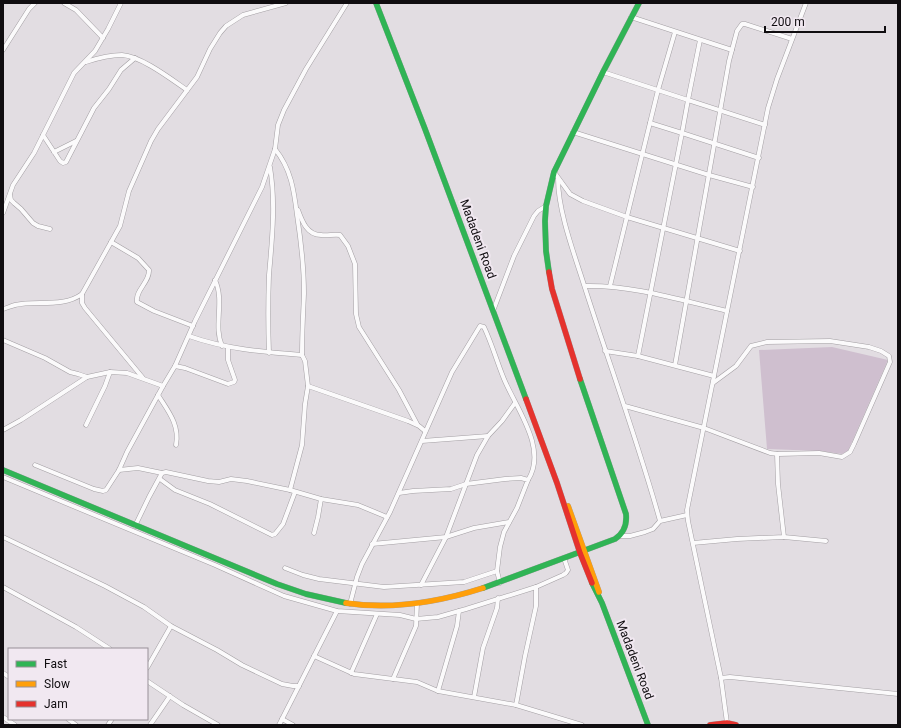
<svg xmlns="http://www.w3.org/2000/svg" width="901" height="728" font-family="Roboto,sans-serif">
  <rect width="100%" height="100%" fill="#e2dde2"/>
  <polygon fill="#cfbfcf" points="832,347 888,360 848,451 842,454 820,451 767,449 759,350"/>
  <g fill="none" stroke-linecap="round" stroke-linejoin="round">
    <defs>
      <g id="street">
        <polyline points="64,3 76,10 103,38"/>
        <polyline points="631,17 732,50"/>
        <polyline points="700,40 688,100 765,125"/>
        <polyline points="3,50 29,9 35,3"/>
        <path d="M86,62C98,58 109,55 122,55C141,56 171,79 187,90"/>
        <polyline points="603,72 688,100 682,133 759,158"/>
        <polyline points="573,132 709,175 753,187"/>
        <polyline points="43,135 60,161 63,163 66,162 94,108 109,89 121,70 135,58"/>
        <path d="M275,149C291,169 294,190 297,215C301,241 304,267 304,294C303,315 302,335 302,355L305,361L308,386L408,421L419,426L425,431"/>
        <polyline points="54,152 76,141"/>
        <polyline points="554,172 570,194 583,201 627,217 740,251"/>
        <path d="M558,179C558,212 575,256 585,288C610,366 638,442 660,521"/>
        <polyline points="10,195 11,200 14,203 21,209 33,223 38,226 50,229"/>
        <path d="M298,210C302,221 307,235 321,235C327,236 334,234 340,235L348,246L355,264L356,314L359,327L399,390L417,424"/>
        <polyline points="3,213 13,185 34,153 74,73 95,51 108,29 121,3"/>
        <path d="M111,242L138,258L149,270C150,282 135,290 137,302L154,311L193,326"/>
        <path d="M215,280C225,301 213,326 222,346"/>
        <path d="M585,286C633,285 680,300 727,311"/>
        <polyline points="610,286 658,90 675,32"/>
        <path d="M3,309C7,308 11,306 15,305C36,300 63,308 82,294"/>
        <polyline points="493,311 514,256 534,216 538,211 546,206"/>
        <path d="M189,336C225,349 263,352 302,355"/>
        <polyline points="3,340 45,358 70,372 78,374 87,377 110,372 127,373 163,386 127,452 119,470 106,490 103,491 94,489 35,465"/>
        <polyline points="605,351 638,356 714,376"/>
        <path d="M269,353C268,327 268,301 269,275C272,240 276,203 270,167"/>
        <polyline points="638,356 682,133 650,123"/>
        <polyline points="675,365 729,61 737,31 742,24 745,24 792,39"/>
        <polyline points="175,366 185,368 228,384 234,382 235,380 228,360 228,347"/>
        <polyline points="143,378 85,308 82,303 82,294 120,226 129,191 151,141 158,129 197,77 210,49 220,33 226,26 243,15 286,3"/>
        <polyline points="163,386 175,366 195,321 262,187 275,149 278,125 284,110 306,69 347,3"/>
        <path d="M158,395C168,411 180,425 176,445"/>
        <polyline points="625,406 704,428 770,453 778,454 819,453 842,457 850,452 854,444 890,362 889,356 881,351 869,347 830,341 767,342 751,346 736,366 713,383"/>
        <polyline points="86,425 105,386 110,372"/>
        <polyline points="3,430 21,420 87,377"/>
        <polyline points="422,441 488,436"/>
        <polyline points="119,470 138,468 162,473"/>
        <polyline points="3,477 215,565 284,596 337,611 400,615 416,619 438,617 466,609 536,587 563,575 566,573 568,570 564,558"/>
        <polyline points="160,479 175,490 210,504 272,535 275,534 283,524 295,492"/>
        <polyline points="290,490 302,445 305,404 308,386"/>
        <polyline points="399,493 413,491 451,489 466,484 505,479 521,478 528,480 517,508 504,532 500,547 497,571 500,583"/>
        <polyline points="135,526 149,497 162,473 166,472 208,481 219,482 231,479 247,481 290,490 321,499 358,505 387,517"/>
        <polyline points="314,533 318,517 321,499"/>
        <polyline points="620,536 630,536 645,532 653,529 660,521 687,515"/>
        <polyline points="3,537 105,586 144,607 171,626 217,650 242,665 282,684 293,686 299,686"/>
        <polyline points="784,537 826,541"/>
        <polyline points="693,543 737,539 784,537 778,484 777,454"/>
        <polyline points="372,544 446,537 474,528 509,522"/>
        <polyline points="285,568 303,575 319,579 384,587 464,582 497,571"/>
        <polyline points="421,585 446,537 477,455 488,436 502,421 515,403"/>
        <polyline points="3,587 76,627 110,649"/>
        <path d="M350,604L357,577L362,564L390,512L452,372L480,326L484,327C492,344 497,362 504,379C516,408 548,449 528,480"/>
        <polyline points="314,656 354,674 417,682 438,691 516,705 582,725"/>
        <polyline points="147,668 171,626"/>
        <polyline points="3,673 9,677"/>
        <polyline points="351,673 377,614"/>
        <polyline points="721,678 730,677 898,694"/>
        <polyline points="393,679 416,626 417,603"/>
        <polyline points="147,681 183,705 218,725"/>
        <polyline points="438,691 457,626 459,611"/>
        <polyline points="474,697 483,648 497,608 498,598"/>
        <polyline points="516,705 525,656 536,606 536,587"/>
        <polyline points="3,717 15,725"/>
        <polyline points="68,719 76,725"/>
        <polyline points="282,719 293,725"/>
        <polyline points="727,723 721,678 688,521 687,510 768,108 777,79 806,3"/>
        <polyline points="108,725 112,719"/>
        <polyline points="150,725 170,696"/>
        <polyline points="279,725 337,611"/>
      </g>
      <g id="fast">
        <polyline points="376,3 425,129 526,399"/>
        <polyline points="549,272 546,251 545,221 546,206 554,172 603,72 639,3"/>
        <polyline points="3,470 277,584 306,594 346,603"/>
        <polyline points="592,583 602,603 648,725"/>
        <path d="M483,588L615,539C624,533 627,524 626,514L580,379"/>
      </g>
      <g id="slow">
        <polyline points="568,506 599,592"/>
        <path d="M346,603C392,610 439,602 483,588"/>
      </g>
      <g id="jam">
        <polyline points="549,272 552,289 580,379"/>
        <polyline points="526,399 557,483 580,553 592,583"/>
        <polyline points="710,725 727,723 736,725"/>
      </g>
    </defs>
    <use href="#street" stroke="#a39fa3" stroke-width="5"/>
    <use href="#fast" stroke="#a39fa3" stroke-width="6"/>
    <use href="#slow" stroke="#a39fa3" stroke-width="6"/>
    <use href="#jam" stroke="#a39fa3" stroke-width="6"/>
    <use href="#street" stroke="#fbfafb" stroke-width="4"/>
    <use href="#fast" stroke="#30b455" stroke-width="5.5"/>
    <use href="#slow" stroke="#ff9f0a" stroke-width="5.5"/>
    <use href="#jam" stroke="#e5322d" stroke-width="5.5"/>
  </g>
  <g text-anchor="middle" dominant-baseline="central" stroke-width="4" stroke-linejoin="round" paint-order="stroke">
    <g font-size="12" fill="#100d10" stroke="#f1e8f1">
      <text transform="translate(478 239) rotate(70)">Madadeni Road</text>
      <text transform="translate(635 660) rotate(69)">Madadeni Road</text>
    </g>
  </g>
  <rect width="901" height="728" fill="none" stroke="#100d10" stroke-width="8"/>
  <rect x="8" y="648" width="140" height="72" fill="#f1e8f1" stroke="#979097"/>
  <rect x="16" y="661" width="20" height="6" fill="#30b455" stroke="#979097"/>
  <text x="44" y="668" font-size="12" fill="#100d10">Fast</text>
  <rect x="16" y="681" width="20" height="6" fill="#ff9f0a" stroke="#979097"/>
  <text x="44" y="688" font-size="12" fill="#100d10">Slow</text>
  <rect x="16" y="701" width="20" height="6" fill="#e5322d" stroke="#979097"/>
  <text x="44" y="708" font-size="12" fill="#100d10">Jam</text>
  <path d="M765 26v6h120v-6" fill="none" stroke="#100d10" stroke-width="2"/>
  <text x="771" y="26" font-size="12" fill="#100d10" stroke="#f1e8f1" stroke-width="3" paint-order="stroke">200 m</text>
</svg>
